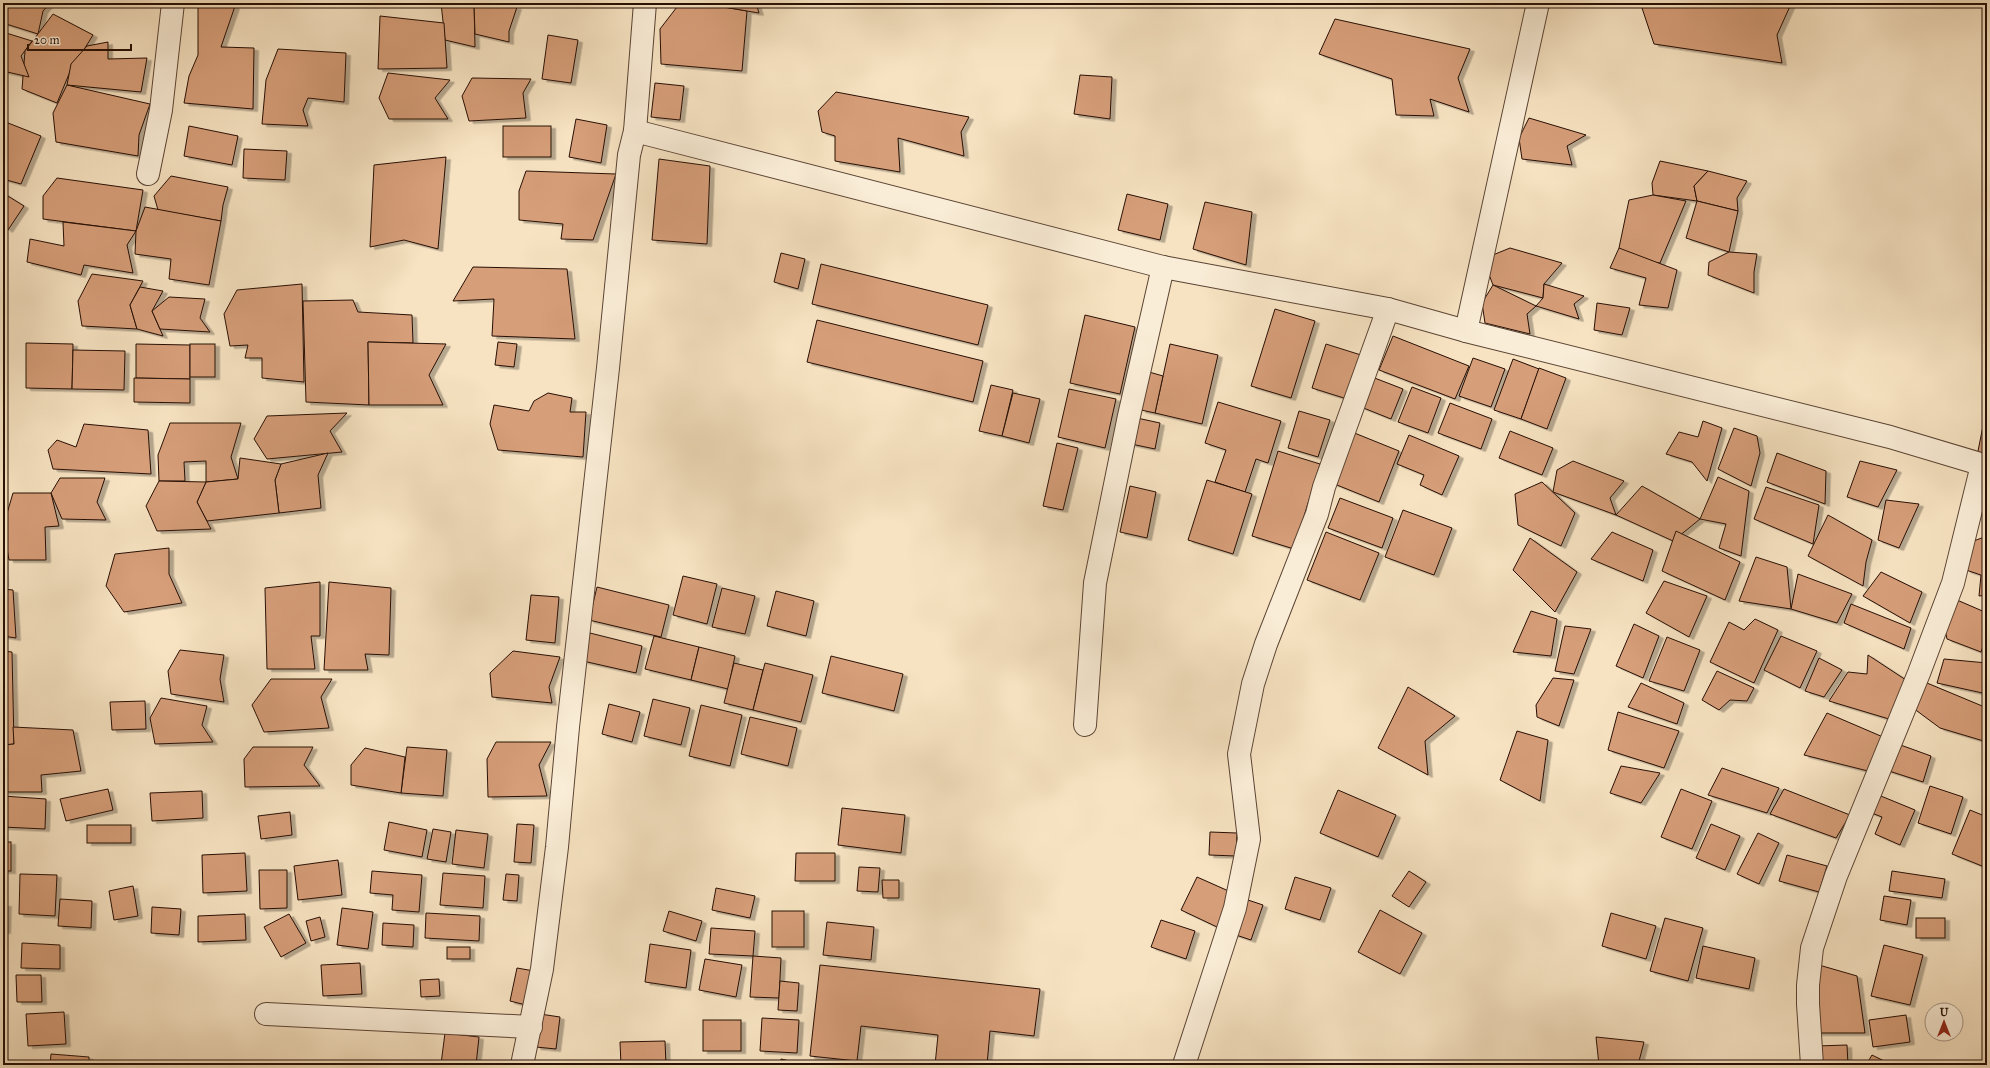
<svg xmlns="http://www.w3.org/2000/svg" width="1990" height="1068" font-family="'IM FELL Great Primer',serif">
  <defs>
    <filter id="shadow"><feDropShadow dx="4.5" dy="2.5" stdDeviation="0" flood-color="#0004"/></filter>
  </defs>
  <rect width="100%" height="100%" fill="#f7e3c2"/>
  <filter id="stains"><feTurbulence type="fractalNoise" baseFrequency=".005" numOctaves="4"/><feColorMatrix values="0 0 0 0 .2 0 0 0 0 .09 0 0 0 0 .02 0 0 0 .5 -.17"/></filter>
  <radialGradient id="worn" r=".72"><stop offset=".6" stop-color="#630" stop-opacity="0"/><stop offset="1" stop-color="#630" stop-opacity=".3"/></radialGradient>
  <g fill="#d69e79" stroke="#270f04" filter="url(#shadow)">
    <polygon points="3,3 50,3 43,11 38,34 3,23"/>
    <polygon points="441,3 474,3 475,47 445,40"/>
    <polygon points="474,3 492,3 517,7 509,31 509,42 475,34"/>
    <polygon points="680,3 701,3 747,11 742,71 661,64 660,29"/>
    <polygon points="701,3 756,3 759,13 747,11"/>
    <polygon points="1648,3 1791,4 1777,35 1782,63 1654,44 1642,8"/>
    <polygon points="198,5 235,6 221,47 254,48 253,109 184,103 189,76 198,55"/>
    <polygon points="53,14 93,35 69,74 57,103 22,89 25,51"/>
    <polygon points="380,16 444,23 447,68 378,69"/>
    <polygon points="1335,19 1470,49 1458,78 1469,112 1430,99 1434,116 1396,115 1392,79 1319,54"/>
    <polygon points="3,32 32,41 21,56 29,77 3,71"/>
    <polygon points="548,35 578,40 571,83 542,79"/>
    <polygon points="108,42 108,59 147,58 141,92 67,85 71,64 87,46"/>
    <polygon points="278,49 346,53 344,102 308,98 303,110 308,126 262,124 266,80"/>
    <polygon points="388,73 450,80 435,98 448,119 389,119 379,98"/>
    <polygon points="1080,75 1112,77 1110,119 1074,114"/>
    <polygon points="472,78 531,79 523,93 526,118 469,121 462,96"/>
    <polygon points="655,83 684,86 680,120 651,117"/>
    <polygon points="67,85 150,104 139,135 138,156 56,142 53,113"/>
    <polygon points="836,92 969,117 961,132 964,156 898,138 900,172 835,161 835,136 822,132 818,111"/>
    <polygon points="1529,118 1586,135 1567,146 1572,165 1522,159 1519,138"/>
    <polygon points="576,119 607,125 601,163 569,157"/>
    <polygon points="3,121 41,136 21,184 3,179"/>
    <polygon points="189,126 238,136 232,165 184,156"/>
    <rect x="503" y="126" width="48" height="31"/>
    <polygon points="244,149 287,151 285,180 243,178"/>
    <polygon points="446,157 438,249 404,240 370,247 374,165"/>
    <polygon points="659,159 710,166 707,244 652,240"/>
    <polygon points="1660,161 1708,171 1694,186 1697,201 1653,195 1652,183"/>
    <polygon points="526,171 616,174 593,240 561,239 563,224 519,220 519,191"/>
    <polygon points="1708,171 1747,181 1737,198 1738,211 1697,201 1694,186"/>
    <polygon points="171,176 228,187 223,205 221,221 158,210 154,196"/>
    <polygon points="57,178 143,190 136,231 43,219 43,196"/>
    <polygon points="3,193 24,206 8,230 3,226"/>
    <polygon points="1127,194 1168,204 1160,240 1118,230"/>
    <polygon points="1653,195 1686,201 1660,263 1631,260 1619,248 1629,200"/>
    <polygon points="1697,201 1738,211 1729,252 1686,238"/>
    <polygon points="1205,202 1252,212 1246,265 1193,249"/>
    <polygon points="145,207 221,221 209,285 169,279 171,259 135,254 136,231"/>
    <polygon points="63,222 136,231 127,245 133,273 84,265 81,275 27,262 30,239 64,246"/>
    <polygon points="1510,248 1562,263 1544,284 1543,298 1493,285 1483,259"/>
    <polygon points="1619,248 1677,270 1668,308 1639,305 1646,278 1610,268"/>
    <polygon points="1729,252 1757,254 1754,272 1754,293 1708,275 1709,262"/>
    <polygon points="781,253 805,259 798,289 774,282"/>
    <polygon points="821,264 988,305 978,345 812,304"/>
    <polygon points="473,267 567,269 575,339 492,336 494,299 453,301"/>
    <polygon points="92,274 143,281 130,305 137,329 82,326 78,301"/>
    <polygon points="302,284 304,382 262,378 262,358 245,358 248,345 230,346 224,314 237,290"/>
    <polygon points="1544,284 1584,296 1574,304 1579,319 1536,306 1543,298"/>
    <polygon points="1493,285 1536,306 1527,314 1530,334 1485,323 1482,303"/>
    <polygon points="140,287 163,291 152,311 163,336 137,329 130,305"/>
    <polygon points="169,297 205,299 200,318 210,332 160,329 152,311"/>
    <polygon points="353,300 358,312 412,315 413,343 368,342 369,405 306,402 303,301"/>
    <polygon points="1597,303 1630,308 1622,335 1594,330"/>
    <polygon points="1275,309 1315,321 1291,398 1251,386"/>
    <polygon points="1085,315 1135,327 1120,394 1070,383"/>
    <polygon points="817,320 983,361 973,402 807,362"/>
    <polygon points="1393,336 1469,366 1455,399 1379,370"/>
    <polygon points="368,342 446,344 429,375 443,405 369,405"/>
    <polygon points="498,342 517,344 514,367 495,365"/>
    <polygon points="26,343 73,344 72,389 26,388"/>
    <polygon points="136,344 190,345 190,379 136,378"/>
    <rect x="190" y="344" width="25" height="33"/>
    <polygon points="1170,344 1218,355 1202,424 1155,413"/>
    <polygon points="1326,344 1361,355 1347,399 1312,388"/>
    <polygon points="73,350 125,351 124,390 72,389"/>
    <polygon points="1473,358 1505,369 1491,407 1459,396"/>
    <polygon points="1513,359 1539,369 1521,419 1494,410"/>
    <polygon points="1539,368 1566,378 1547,429 1521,419"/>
    <polygon points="1149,372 1163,376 1155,413 1141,410"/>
    <polygon points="1372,377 1403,389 1391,419 1361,407"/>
    <polygon points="134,378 190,379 190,403 134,402"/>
    <polygon points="991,385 1013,390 1002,436 979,431"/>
    <polygon points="1412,387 1441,398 1428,433 1398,422"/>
    <polygon points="1069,389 1116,399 1105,448 1058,437"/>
    <polygon points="548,393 572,398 570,412 586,412 583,457 498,450 490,424 494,405 529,411 534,401"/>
    <polygon points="1013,393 1040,399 1029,443 1002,436"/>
    <polygon points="1218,402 1281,421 1268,463 1256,459 1245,492 1215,482 1226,450 1205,443"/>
    <polygon points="1450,403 1492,419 1481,449 1438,433"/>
    <polygon points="1987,406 1987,458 1977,456"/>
    <polygon points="1299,411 1330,420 1318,457 1288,448"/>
    <polygon points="347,413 330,431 342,452 267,459 254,439 267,416"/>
    <polygon points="1137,418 1160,423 1155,449 1131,444"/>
    <polygon points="1703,421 1722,428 1707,481 1692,462 1666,454 1679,432 1698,437"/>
    <polygon points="170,423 241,423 231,457 238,479 206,482 206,461 184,462 185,481 159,481 158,455"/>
    <polygon points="84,424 148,430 151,474 53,469 48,450 57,440 76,447"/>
    <polygon points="1734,428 1757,436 1760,453 1751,486 1718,469"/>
    <polygon points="1510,431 1553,448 1542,475 1499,458"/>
    <polygon points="1352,432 1399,451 1379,502 1332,483"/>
    <polygon points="1409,435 1459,456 1442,495 1420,485 1424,475 1397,464"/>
    <polygon points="1057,443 1078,448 1063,510 1043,506"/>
    <polygon points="1278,451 1320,464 1294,549 1252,536"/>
    <polygon points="328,453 318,475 321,508 279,513 275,480 281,464"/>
    <polygon points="1777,453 1826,471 1825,504 1767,482"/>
    <polygon points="240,458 281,464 275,480 279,513 207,521 197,502 206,482 238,479"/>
    <polygon points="1573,461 1624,481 1610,498 1616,515 1553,492 1557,470"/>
    <polygon points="1860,461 1897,470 1878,507 1847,497"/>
    <polygon points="1718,477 1749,491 1741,556 1719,548 1726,524 1700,519"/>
    <polygon points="60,478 105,478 97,502 106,520 62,519 51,493"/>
    <polygon points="1207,480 1252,494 1233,554 1188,540"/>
    <polygon points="159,481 206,482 197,502 211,529 157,531 146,506"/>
    <polygon points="1542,482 1575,513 1561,546 1518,525 1515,494"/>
    <polygon points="1130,486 1156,492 1147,538 1120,532"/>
    <polygon points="1642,486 1700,519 1673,541 1616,515"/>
    <polygon points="1766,487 1819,505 1813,544 1754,519"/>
    <polygon points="13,493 51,493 59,526 45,527 46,560 9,560 3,527"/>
    <polygon points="1340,498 1393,518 1382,548 1328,528"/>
    <polygon points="1886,500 1919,504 1899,548 1878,540"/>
    <polygon points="1403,510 1452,528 1434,575 1385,557"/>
    <polygon points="1828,515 1872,540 1866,562 1863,586 1808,556"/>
    <polygon points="1676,531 1740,562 1725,600 1662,571"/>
    <polygon points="1326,532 1379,553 1360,600 1307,580"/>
    <polygon points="1612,532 1653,550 1643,581 1591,559"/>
    <polygon points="1987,536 1987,595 1979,596 1981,575 1966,570 1971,542"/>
    <polygon points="1530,538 1577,572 1555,612 1513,570"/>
    <polygon points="169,548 169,574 182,603 124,612 106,586 115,554"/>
    <polygon points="3,557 4,584 3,585"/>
    <polygon points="1756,557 1787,567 1791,609 1739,601"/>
    <polygon points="1881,572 1922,592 1910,623 1863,596"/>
    <polygon points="1798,574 1852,594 1837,623 1791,609"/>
    <polygon points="683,576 717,584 707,624 673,615"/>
    <polygon points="1664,581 1707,596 1689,637 1646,613"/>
    <polygon points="320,582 320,636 311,636 315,669 267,669 265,588"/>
    <polygon points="329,582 391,588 389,655 365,654 368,670 324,670"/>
    <polygon points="597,587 669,605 661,637 589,620"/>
    <polygon points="722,588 755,596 745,634 712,627"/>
    <polygon points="3,589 13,590 16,638 3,636"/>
    <polygon points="776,591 814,601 806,636 767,626"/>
    <polygon points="531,595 559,597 555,643 526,640"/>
    <polygon points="1957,600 1987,613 1987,635 1981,652 1947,639 1944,625"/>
    <polygon points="1851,604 1911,628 1904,649 1844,623"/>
    <polygon points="1531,611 1557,619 1551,656 1513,652"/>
    <polygon points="1755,619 1778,630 1754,683 1710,662 1729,622 1744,630"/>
    <polygon points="1634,624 1659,636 1643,678 1616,666"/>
    <polygon points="1565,626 1591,629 1574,674 1555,671"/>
    <polygon points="590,633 642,646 636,673 583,661"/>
    <polygon points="654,636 699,647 691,680 645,669"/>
    <polygon points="1781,636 1817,651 1800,688 1764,670"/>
    <polygon points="1667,637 1700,650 1684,691 1649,681"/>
    <polygon points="699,647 735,656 728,689 691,680"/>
    <polygon points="180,650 224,655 220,679 224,702 171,694 168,671"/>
    <polygon points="3,651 12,652 14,744 3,745"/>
    <polygon points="513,651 560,657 549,687 552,703 492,697 490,673"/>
    <polygon points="1868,655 1906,680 1889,719 1829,701 1848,672 1867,674"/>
    <polygon points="831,656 903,674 894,711 822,693"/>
    <polygon points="1819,658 1842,670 1824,697 1805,691"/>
    <polygon points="1944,659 1987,663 1987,694 1937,683"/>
    <polygon points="734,663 763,670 753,710 724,703"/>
    <polygon points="765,663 813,675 801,722 753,710"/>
    <polygon points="1717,671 1754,688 1747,701 1730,700 1719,710 1702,700"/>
    <polygon points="1553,678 1574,680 1559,726 1537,717 1536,705"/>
    <polygon points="271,679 332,679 321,697 329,728 264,732 252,705"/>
    <polygon points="1641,683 1684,703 1677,724 1628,707"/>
    <polygon points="1927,683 1987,708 1987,742 1940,728 1913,708"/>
    <polygon points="1408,687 1455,716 1425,741 1428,775 1378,748"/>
    <polygon points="161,698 207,706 202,725 213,742 155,744 150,718"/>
    <polygon points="653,699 690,708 681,745 644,736"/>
    <polygon points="145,701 146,729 112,730 110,702"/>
    <polygon points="609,704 640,712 632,742 602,734"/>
    <polygon points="701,705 742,715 730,766 689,756"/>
    <polygon points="1618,712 1679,731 1664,768 1608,750"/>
    <polygon points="1827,713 1883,737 1868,771 1804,755"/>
    <polygon points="750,717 797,728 788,766 741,754"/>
    <polygon points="13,727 73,730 81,771 41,775 42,792 4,792 3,745 14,744"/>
    <polygon points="1517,731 1548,740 1540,801 1500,780"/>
    <polygon points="496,742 551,742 539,765 547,796 488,797 487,759"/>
    <polygon points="1895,743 1931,756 1923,782 1886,770"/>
    <polygon points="253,747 313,747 304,765 320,786 245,787 244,759"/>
    <polygon points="407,747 447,750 443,796 401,793"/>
    <polygon points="365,748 405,757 401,793 351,785 351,765"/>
    <polygon points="1621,766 1660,773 1641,803 1610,793"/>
    <polygon points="1722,768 1779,788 1767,813 1708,795"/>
    <polygon points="1930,786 1963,797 1951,834 1918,823"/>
    <polygon points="108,789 113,810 66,821 60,799"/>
    <polygon points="1681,789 1712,801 1692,849 1661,837"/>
    <polygon points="1784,789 1850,815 1836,838 1770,814"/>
    <polygon points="1338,790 1396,815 1378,857 1320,833"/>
    <polygon points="202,791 203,818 152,821 150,793"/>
    <polygon points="1876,794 1915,810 1900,845 1875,834 1882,817 1869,812"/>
    <polygon points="3,796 46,799 45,829 3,827"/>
    <polygon points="842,808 905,815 901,853 838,845"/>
    <polygon points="1970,810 1987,817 1987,868 1952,854"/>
    <polygon points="290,812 292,835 261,839 258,816"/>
    <polygon points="389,822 427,830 422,857 384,850"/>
    <polygon points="517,824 534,825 531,863 514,862"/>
    <polygon points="1711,824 1740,836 1725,870 1696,858"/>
    <rect x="87" y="825" width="44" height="18"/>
    <polygon points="433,829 451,832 446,862 427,859"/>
    <polygon points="456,830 488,834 484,868 452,864"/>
    <polygon points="1210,832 1237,833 1236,856 1209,855"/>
    <polygon points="1758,833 1779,843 1759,884 1737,874"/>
    <rect x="3" y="842" width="8" height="29"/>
    <polygon points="245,853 247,891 203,893 202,855"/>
    <polygon points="796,853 835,853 835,881 795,881"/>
    <polygon points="1787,855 1827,866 1819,892 1779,881"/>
    <polygon points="338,860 342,895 298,900 294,866"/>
    <polygon points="859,867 880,868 878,892 857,891"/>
    <polygon points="259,870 287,870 287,908 260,909"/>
    <polygon points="372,871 422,875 419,912 392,910 393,895 370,893"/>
    <polygon points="1409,871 1426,882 1409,907 1392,896"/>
    <polygon points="1892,871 1945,879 1942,898 1889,891"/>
    <polygon points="443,873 485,876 483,908 440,905"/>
    <polygon points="20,874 57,875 55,916 19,914"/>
    <polygon points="506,874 519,875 517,901 503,900"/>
    <polygon points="1197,877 1233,893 1217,927 1181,910"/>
    <polygon points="1295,877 1331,888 1320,920 1285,909"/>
    <polygon points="882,880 899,880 899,898 883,898"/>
    <polygon points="133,886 138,916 114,920 109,891"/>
    <polygon points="716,888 755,896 750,918 712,910"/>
    <polygon points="1884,896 1911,900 1907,925 1880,920"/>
    <polygon points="60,899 92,901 91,928 58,926"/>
    <polygon points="1245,899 1263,905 1251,940 1233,934"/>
    <polygon points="3,904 7,904 6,931 3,931"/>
    <polygon points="152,907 181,909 179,935 151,933"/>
    <polygon points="342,908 373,912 368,949 337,945"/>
    <polygon points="1380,910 1422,933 1400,974 1358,952"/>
    <polygon points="669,911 702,921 696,941 663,931"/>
    <rect x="772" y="911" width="32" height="36"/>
    <polygon points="426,913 480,916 479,941 425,938"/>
    <polygon points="1611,913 1656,926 1646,959 1602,946"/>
    <polygon points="245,914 246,940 198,942 198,916"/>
    <polygon points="289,914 306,943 281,957 264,927"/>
    <polygon points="320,917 325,937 311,941 306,921"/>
    <polygon points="1665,918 1703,928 1688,981 1650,971"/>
    <rect x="1916" y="918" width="29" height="20"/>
    <polygon points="1161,920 1195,931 1186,959 1151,947"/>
    <polygon points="827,922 874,927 871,960 823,955"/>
    <polygon points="383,923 414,925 413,947 382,945"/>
    <polygon points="711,928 755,931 753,956 709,954"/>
    <polygon points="22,943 60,945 60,969 21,968"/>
    <polygon points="650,944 691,950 686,988 645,982"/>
    <polygon points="1884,945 1923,955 1910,1005 1871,996"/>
    <polygon points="1703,946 1755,958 1749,989 1696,978"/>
    <rect x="447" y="947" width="23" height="12"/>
    <polygon points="753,956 781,958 779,998 750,997"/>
    <polygon points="705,959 742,965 736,997 699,990"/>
    <polygon points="360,963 362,994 323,996 321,965"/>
    <polygon points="820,965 1040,989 1034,1036 990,1031 987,1065 935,1065 938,1035 861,1026 857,1061 810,1056"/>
    <polygon points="1819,965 1857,976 1865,1033 1815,1033"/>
    <polygon points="517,968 534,971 526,1005 510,1001"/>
    <polygon points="16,975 41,975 42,1002 17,1002"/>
    <polygon points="439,979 440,996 421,997 420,980"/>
    <polygon points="780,981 799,983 797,1011 778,1010"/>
    <polygon points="64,1012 66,1044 28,1046 26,1014"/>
    <polygon points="540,1014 560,1017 556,1049 536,1047"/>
    <polygon points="1906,1015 1910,1042 1873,1047 1869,1020"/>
    <polygon points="762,1018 799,1020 797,1053 760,1051"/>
    <rect x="703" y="1020" width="38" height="31"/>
    <polygon points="445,1033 479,1037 476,1065 441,1064"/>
    <polygon points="1596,1037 1644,1042 1638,1065 1599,1065"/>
    <polygon points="665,1041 666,1065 621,1065 620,1042"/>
    <polygon points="1847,1045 1848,1065 1818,1065 1817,1046"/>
    <polygon points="51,1054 89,1057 89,1065 50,1065"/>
    <polygon points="1872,1055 1886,1062 1885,1065 1866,1065"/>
    <polygon points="781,1059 808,1065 780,1065"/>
    <polygon points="728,1062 750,1065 727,1065"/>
  </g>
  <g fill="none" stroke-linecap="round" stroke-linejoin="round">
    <defs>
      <g id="street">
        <polyline points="635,131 1163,267 1388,309 1466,331 1890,437 1987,466"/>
        <polyline points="148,174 161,110 173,3"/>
        <polyline points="1466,331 1538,3"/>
        <polyline points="1085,725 1095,583 1129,416 1163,267"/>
        <polyline points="266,1014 531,1027"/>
        <polyline points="522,1065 542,969 557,847 568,727 608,368 629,155 635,131 645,3"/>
        <polyline points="1184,1065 1235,908 1249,839 1239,754 1253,684 1266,644 1317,514 1324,487 1388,309"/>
        <polyline points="1812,1065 1808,1004 1808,985 1812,948 1836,876 1919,673 1953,583 1982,465"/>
      </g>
    </defs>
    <use href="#street" stroke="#5b4434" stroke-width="24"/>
    <use href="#street" stroke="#faedd7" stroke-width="22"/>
  </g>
  <rect width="1990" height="1068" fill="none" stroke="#f7e3c2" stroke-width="16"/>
  <rect x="4" y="4" width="1982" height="1060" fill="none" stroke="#270f04" stroke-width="2"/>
  <rect x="8" y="8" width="1974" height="1052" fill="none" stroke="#270f04"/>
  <g transform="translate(1944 1022)"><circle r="19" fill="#faedd7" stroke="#a69483"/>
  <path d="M0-3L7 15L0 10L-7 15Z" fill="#8f2418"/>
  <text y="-6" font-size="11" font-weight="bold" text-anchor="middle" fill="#270f04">U</text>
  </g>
  <path d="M28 44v6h103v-6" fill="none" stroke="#270f04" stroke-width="2"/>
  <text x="34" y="44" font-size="12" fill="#270f04" stroke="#faedd7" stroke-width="3" paint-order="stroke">20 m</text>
  <rect width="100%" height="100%" filter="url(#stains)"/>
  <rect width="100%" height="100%" fill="url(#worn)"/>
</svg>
